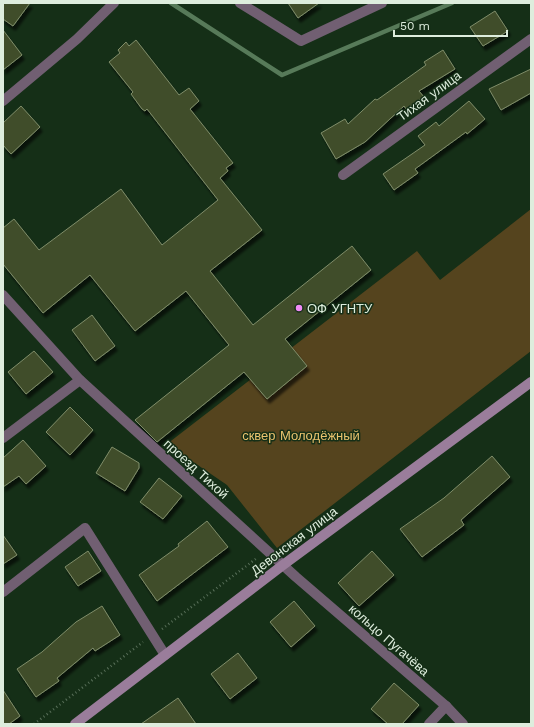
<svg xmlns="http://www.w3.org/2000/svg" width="534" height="727" font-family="'Work Sans',sans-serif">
  <defs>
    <filter id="shadow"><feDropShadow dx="2.5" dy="4.5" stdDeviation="1" flood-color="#0009"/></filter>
  </defs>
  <rect width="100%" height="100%" fill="#152f17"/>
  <polygon fill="#55441e" points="531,209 531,351 277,548 227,485 167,444 417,251 440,280"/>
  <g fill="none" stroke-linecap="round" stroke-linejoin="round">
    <polyline stroke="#577a59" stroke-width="4.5" points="171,3 282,75 452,3"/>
  </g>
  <g fill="#414d2b" stroke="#7f8d69" filter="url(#shadow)">
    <polygon points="3,3 30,3 13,26 3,19"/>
    <polygon points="288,3 319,3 298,18"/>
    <polygon points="495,11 508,31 483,46 470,27"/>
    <polygon points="3,30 22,55 3,70"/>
    <polygon points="136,40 179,95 189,88 199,101 190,109 233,163 226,168 228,171 220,178 262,230 210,271 253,325 352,246 371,270 285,339 307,366 267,399 244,372 157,442 135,420 229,345 186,291 135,331 90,275 43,313 3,264 3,228 14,219 39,250 121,189 162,245 218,200 147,109 145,111 142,109 131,94 133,92 109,62 120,53 118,50 126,42 129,46"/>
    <polygon points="443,50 455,69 419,91 424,97 406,109 404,106 365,142 336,159 321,133 345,119 348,124 375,99 377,100 426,65 424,62"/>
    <polygon points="531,69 531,93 501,110 489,89"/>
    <polygon points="469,101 485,119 467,134 466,132 415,169 418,173 394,190 383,174 425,145 418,136 436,122 439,126"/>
    <polygon points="21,106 40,127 11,154 3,145 3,123"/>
    <polygon points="92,315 115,346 95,361 72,330"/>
    <polygon points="34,351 53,372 26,394 8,372"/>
    <polygon points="70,407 93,430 70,455 46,432"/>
    <polygon points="23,440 46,466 26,484 19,476 3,487 3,458"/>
    <polygon points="112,447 139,463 139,468 125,491 96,473"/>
    <polygon points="492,456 510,477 461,520 464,525 422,557 400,529 444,498"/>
    <polygon points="159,478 182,496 163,519 140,502"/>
    <polygon points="207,521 228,547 157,601 139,575 179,546 178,544"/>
    <polygon points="3,535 17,555 3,564"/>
    <polygon points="88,551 101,571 78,586 65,567"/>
    <polygon points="372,551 394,575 359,606 338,583"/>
    <polygon points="294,601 315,626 291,647 270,622"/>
    <polygon points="102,606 120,635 95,651 93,648 57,678 59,681 36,697 17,669 42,652 76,622"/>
    <polygon points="238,653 257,678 230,699 211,674"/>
    <polygon points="394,683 419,705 402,724 388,724 371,709"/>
    <polygon points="3,690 20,716 9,724 3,724"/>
    <polygon points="178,698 196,724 141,724"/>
  </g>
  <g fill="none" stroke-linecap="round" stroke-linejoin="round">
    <g stroke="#586f59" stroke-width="2.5" stroke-dasharray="1 3" stroke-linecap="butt">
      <polyline points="162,629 257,558"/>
      <polyline points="34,724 143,642"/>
    </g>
    <g stroke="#715f72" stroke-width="10">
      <polyline points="240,3 301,41 382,3"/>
      <polyline points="3,101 77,39 114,3"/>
      <polyline points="343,175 531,39"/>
      <polyline points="3,295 80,380 296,577 446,706 463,724"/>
      <polyline points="3,438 80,380"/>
      <polyline points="3,592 85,528 165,655"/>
      <polyline points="429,724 446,706"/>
    </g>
    <polyline stroke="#9a7d9b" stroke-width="10" points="75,724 283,565 531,382"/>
  </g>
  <circle fill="#f08bf6" stroke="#152f17" stroke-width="1.5" cx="299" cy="308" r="4"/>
  <g text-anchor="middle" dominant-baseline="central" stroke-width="3" stroke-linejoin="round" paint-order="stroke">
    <g font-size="13" fill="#deeddd" stroke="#152f17">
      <text transform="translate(429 96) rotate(-36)">Тихая улица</text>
      <text transform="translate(196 469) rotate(42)">проезд Тихой</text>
      <text transform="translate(294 541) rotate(-37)">Девонская улица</text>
      <text transform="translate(389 640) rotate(41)">кольцо Пугачёва</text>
    </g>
    <g font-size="13" fill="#deeddd" stroke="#152f17" text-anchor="start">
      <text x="307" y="308">ОФ УГНТУ</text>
    </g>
    <g font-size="13" fill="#e9c26e" stroke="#152f17">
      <text x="301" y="435">сквер Молодёжный</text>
    </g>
  </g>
  <rect width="534" height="727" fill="none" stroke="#deeddd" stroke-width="8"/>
  <path d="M394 30v6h113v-6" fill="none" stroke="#deeddd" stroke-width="2"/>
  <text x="400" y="30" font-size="12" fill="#deeddd" stroke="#152f17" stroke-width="3" paint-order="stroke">50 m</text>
</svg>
